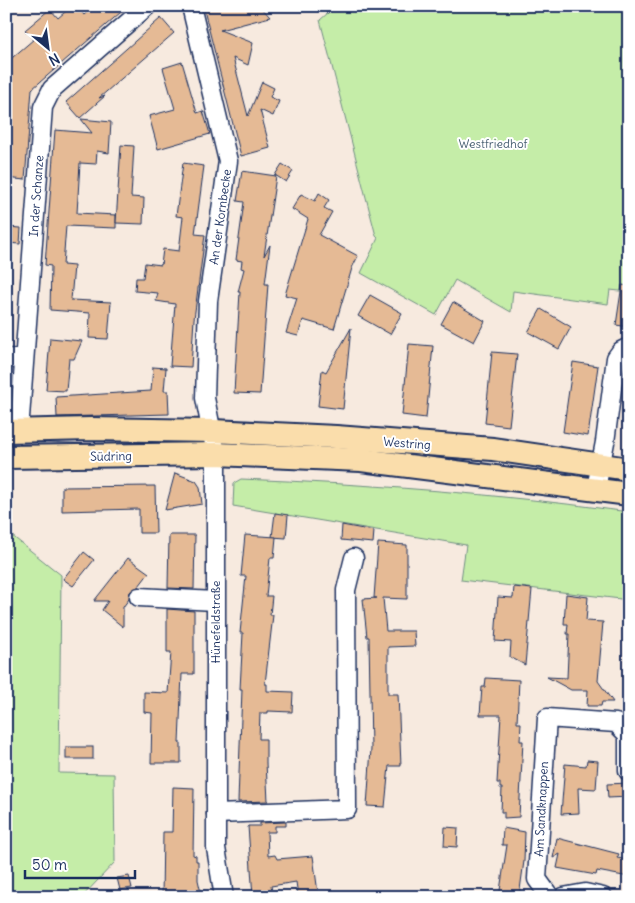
<svg xmlns="http://www.w3.org/2000/svg" width="635" height="903" font-family="Delius,sans-serif">
  <rect width="100%" height="100%" fill="#f7eadf"/>
  <filter id="ink" filterUnits="userSpaceOnUse"><feTurbulence type="fractalNoise" baseFrequency=".02" numOctaves="2"/><feDisplacementMap in="SourceGraphic" scale="10" xChannelSelector="R" yChannelSelector="G"/><feConvolveMatrix kernelMatrix="1 2 1 2 8 2 1 2 1" color-interpolation-filters="sRGB"/></filter>
  <g filter="url(#ink)">
    <g fill="#c5eda8" stroke="#708e83">
      <polygon points="336,6 629,6 629,292 610,290 608,304 513,291 511,312 455,280 436,315 361,273 378,238 376,236 320,20"/>
      <path d="M241,479C370,484 500,494 629,512V600L461,580L466,545L233,506L234,483Z"/>
      <polygon points="6,531 61,575 59,773 114,774 115,862 82,897 6,897"/>
    </g>
    <g fill="#e5ba95" stroke="#1b2f5e">
      <polygon points="72,6 77,6 84,15 94,6 128,6 32,89 25,180 6,178 6,63 34,39 25,30 50,9 58,18"/>
      <polygon points="203,6 260,6 270,17 220,30 253,43 248,65 233,58 248,116 262,82 274,88 270,97 279,101 273,116 260,110 270,148 241,156"/>
      <polygon points="161,18 174,33 99,98 105,96 80,118 66,102"/>
      <polygon points="182,62 197,113 203,111 210,134 158,149 149,116 175,109 163,68"/>
      <polygon points="81,119 111,122 109,153 97,151 96,164 80,163 77,213 116,215 116,228 66,226 63,265 74,266 71,300 111,302 108,339 89,338 90,313 50,310 51,266 45,265 55,130 92,133"/>
      <polygon points="121,145 134,146 131,197 144,198 143,224 116,223"/>
      <polygon points="183,163 204,166 195,234 205,235 194,319 191,367 170,366 175,304 156,301 158,293 135,291 136,278 143,278 145,263 161,265 163,249 179,251 183,217 176,216"/>
      <polygon points="282,164 293,171 286,182 275,175"/>
      <polygon points="242,171 276,176 264,256 270,245 265,284 268,284 260,394 234,393 240,292 238,292 244,269 241,268 242,261 236,260 244,202 237,201"/>
      <polygon points="319,193 329,200 324,208 332,212 319,235 358,256 352,268 334,329 303,320 298,336 286,333 297,298 285,295 308,219 292,209 301,194 315,201"/>
      <polygon points="6,227 21,228 20,244 6,243"/>
      <polygon points="622,285 629,286 629,327 616,325"/>
      <polygon points="370,295 402,313 390,334 358,316"/>
      <polygon points="453,302 485,321 474,342 441,324"/>
      <polygon points="541,309 571,327 559,349 528,332"/>
      <polygon points="351,328 343,409 318,406 322,370 326,372"/>
      <polygon points="50,338 82,341 74,359 69,359 66,391 46,390"/>
      <polygon points="409,344 433,346 426,418 402,415"/>
      <polygon points="492,352 517,354 509,426 485,423"/>
      <polygon points="573,362 598,366 588,436 563,432"/>
      <polygon points="153,367 166,368 164,391 168,391 169,414 57,417 56,397 151,391"/>
      <polygon points="175,473 196,481 200,487 202,504 165,510"/>
      <polygon points="155,486 156,533 139,533 139,509 62,511 62,487"/>
      <polygon points="275,513 288,515 286,538 272,537"/>
      <polygon points="342,525 374,531 373,543 341,540"/>
      <polygon points="169,535 195,535 194,589 168,588"/>
      <polygon points="245,535 276,537 274,558 270,558 266,596 272,596 270,615 273,615 265,684 267,684 267,691 293,692 292,712 268,711 268,713 260,713 259,739 266,739 266,763 268,801 269,801 238,802 242,689 240,689 243,633 240,633 246,576 241,576"/>
      <polygon points="378,543 407,545 407,599 383,598 386,631 414,631 415,646 388,647 388,694 398,694 401,766 389,766 385,807 367,806 371,749 369,637 367,637 363,599 377,598 374,598"/>
      <polygon points="84,552 94,560 73,586 63,579"/>
      <polygon points="128,558 149,573 139,586 130,592 129,599 123,607 123,627 102,610 108,601 94,601"/>
      <polygon points="514,587 532,589 525,665 510,657 511,642 495,641 498,597 513,598"/>
      <polygon points="566,594 588,597 586,621 603,622 598,681 613,702 602,702 601,706 587,706 588,690 571,690 547,677 567,678 569,634 567,634 568,624 564,624"/>
      <polygon points="167,609 194,611 194,674 182,674 179,743 181,743 181,763 151,763 152,713 144,712 144,692 168,693 171,652 167,652"/>
      <polygon points="486,678 519,680 517,723 521,723 520,741 523,741 519,817 504,818 504,812 501,812 502,788 500,788 500,783 497,783 501,715 480,715 482,687 485,687"/>
      <rect x="66" y="747" width="27" height="12"/>
      <polygon points="587,760 598,761 596,789 578,788 579,813 561,814 565,764 586,766"/>
      <polygon points="629,783 629,797 608,798 607,784"/>
      <polygon points="173,787 194,788 193,855 196,856 196,861 198,861 198,880 202,897 162,897 163,832 172,832"/>
      <polygon points="286,822 286,826 275,826 275,832 267,832 268,856 275,855 277,859 313,856 318,893 298,896 296,882 271,886 273,897 253,897 248,826 260,826 260,823"/>
      <polygon points="445,827 458,828 457,847 444,846"/>
      <polygon points="503,828 525,832 524,861 519,897 499,897 507,845 502,845"/>
      <polygon points="557,838 619,854 617,858 629,860 629,877 597,871 596,875 557,868 560,854 553,858"/>
      <polygon points="129,876 132,888 120,890 117,878"/>
    </g>
    <g fill="none" stroke-linecap="round" stroke-linejoin="round">
      <defs>
        <g id="minor">
          <polyline points="191,6 228,161 208,301 205,398 216,454 216,848 224,897"/>
          <polyline points="6,358 23,359"/>
          <polyline points="19,431 43,107 52,89 147,6"/>
          <polyline points="596,489 605,442 616,358 621,351 629,347"/>
          <polyline points="139,597 215,601"/>
          <polyline points="216,814 347,809 346,590 354,558"/>
          <polyline points="550,897 537,879 547,718 616,723 628,735 628,771"/>
          <polyline points="563,897 585,893 603,897"/>
        </g>
        <g id="major">
          <polyline points="6,431 91,429 213,431 336,437 493,449 629,469"/>
          <polyline points="6,457 216,454 361,460 629,494"/>
        </g>
      </defs>
      <use href="#minor" stroke="#1b2f5e" stroke-width="21"/>
      <use href="#major" stroke="#1b2f5e" stroke-width="26"/>
      <use href="#minor" stroke="#fff" stroke-width="18"/>
      <use href="#major" stroke="#faddab" stroke-width="22"/>
    </g>
  </g>
  <g text-anchor="middle" dominant-baseline="central" stroke-width="4" stroke-linejoin="round" paint-order="stroke">
    <g font-size="12" fill="#465e70" stroke="#fff">
      <text x="493" y="143">Westfriedhof</text>
    </g>
    <g font-size="12" fill="#1b2f5e" stroke="#fff">
      <text transform="translate(36 196) rotate(-86)">In der Schanze</text>
      <text transform="translate(220 217) rotate(-82)">An der Kornbecke</text>
      <text transform="translate(407 443) rotate(4)">Westring</text>
      <text transform="translate(111 456) rotate(-1)">Südring</text>
      <text transform="translate(215 622) rotate(-90)">Hünefeldstraße</text>
      <text transform="translate(541 809) rotate(-87)">Am Sandknappen</text>
    </g>
  </g>
  <rect width="635" height="903" fill="none" stroke="#fff" stroke-width="25"/>
  <rect x="12" y="12" width="610" height="878" fill="none" stroke="#1b2f5e" stroke-width="2" filter="url(#ink)"/>
  <g transform="translate(48 48) rotate(151)" stroke="#ffffff" stroke-width="4" paint-order="stroke">
  <path d="M0-4L9 19L0 12L-9 19Z" fill="#1b2f5e"/>
  <text y="-8" font-size="14" font-weight="bold" text-anchor="middle" fill="#1b2f5e">N</text>
  </g>
  <path d="M25 870v8h110v-8" fill="none" stroke="#1b2f5e" stroke-width="2.5"/>
  <text x="32" y="870" font-size="15" fill="#1b2f5e" stroke="#ffffff" stroke-width="4" paint-order="stroke">50 m</text>
</svg>
